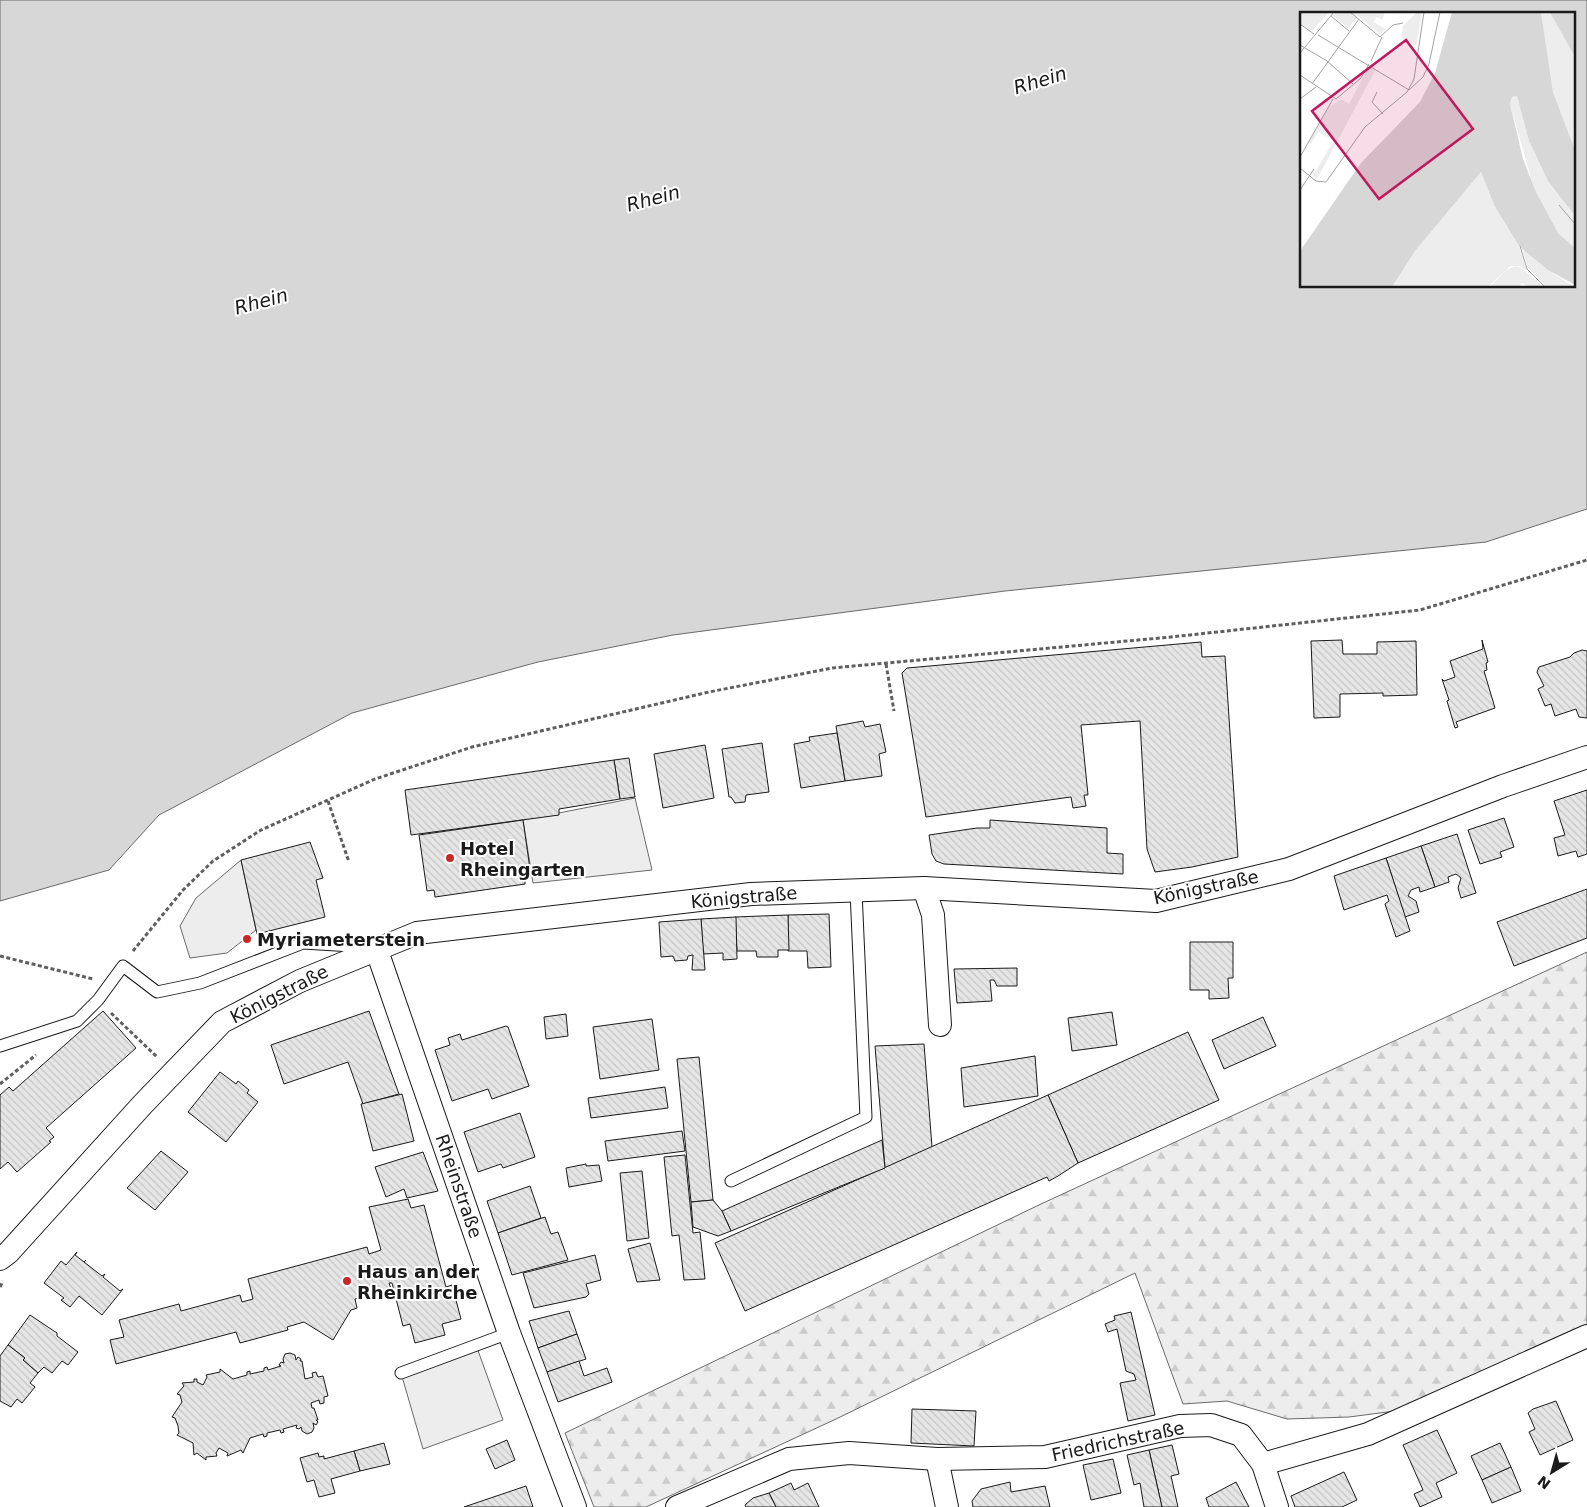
<svg xmlns="http://www.w3.org/2000/svg" width="1587" height="1507" font-family="'DejaVu Sans',sans-serif">
  <defs>
    <pattern id="forest-firs" width="22" height="20" patternUnits="userSpaceOnUse" patternTransform="scale(1.25)"><rect width="22" height="20" fill="#ededed"/><path d="M5 1l3.5 6h-7zM16 11l3.5 6h-7z" fill="#cbcbcb"/></pattern>
    <pattern id="building-back-hatch" width="6" height="6" patternUnits="userSpaceOnUse" patternTransform="scale(1.25)"><rect width="6" height="6" fill="#e6e6e6"/><path d="M-1 5l2 2M0 0l6 6M5-1l2 2" fill="none" stroke="#c5c5c5"/></pattern>
  </defs>
  <rect width="100%" height="100%" fill="#fff"/>
  <polygon fill="url(#forest-firs)" stroke="#6a6a6a" points="1587,952 1587,1326 1395,1411 1349,1417 1287,1419 1227,1401 1183,1404 1135,1273 836,1419 646,1507 594,1507 565,1433 1041,1204"/>
  <g fill="#ededed" stroke="#6a6a6a">
    <polygon points="635,798 652,870 533,883 523,820"/>
    <polygon points="241,860 256,930 227,953 190,958 180,926 196,898"/>
    <polygon points="476,1345 503,1420 423,1449 401,1373"/>
  </g>
  <path fill="#d7d7d7" stroke="#6a6a6a" fill-rule="evenodd" d="M0,0H1587V509L1486,542L1005,591L673,635L538,662L352,713L159,815L109,870L0,901ZM1301,14H1573V286H1301Z"/>
  <g fill="url(#building-back-hatch)" stroke="#1a1a1a">
    <polygon points="1342,640 1343,654 1377,654 1377,642 1416,641 1417,695 1383,696 1383,693 1340,694 1340,717 1314,718 1311,641"/>
    <polygon points="1482,640 1488,662 1486,663 1487,670 1484,671 1495,708 1456,722 1458,727 1455,728 1447,701 1449,700 1442,679 1444,681 1455,677 1450,661 1483,649"/>
    <polygon points="1201,642 1202,657 1225,656 1238,857 1192,867 1155,872 1147,849 1140,721 1081,725 1088,795 1084,795 1086,806 1073,808 1071,797 926,817 902,673 907,668"/>
    <polygon points="1582,650 1587,651 1587,718 1579,717 1576,709 1555,716 1551,704 1545,706 1538,689 1544,686 1537,672 1539,667 1570,657 1574,653"/>
    <polygon points="863,721 865,727 880,724 886,752 879,754 882,776 845,781 836,726"/>
    <polygon points="837,733 845,781 801,788 794,744 810,741 809,737"/>
    <polygon points="762,743 769,792 746,795 745,802 735,803 731,797 729,797 722,749"/>
    <polygon points="705,745 714,798 663,808 654,754"/>
    <polygon points="629,758 635,797 620,799 614,760"/>
    <polygon points="614,760 620,799 559,809 559,815 411,835 405,790"/>
    <polygon points="1587,790 1587,854 1578,857 1576,851 1558,856 1554,838 1565,835 1554,801"/>
    <polygon points="1504,818 1514,847 1500,852 1502,857 1480,864 1468,830"/>
    <polygon points="523,820 531,876 525,877 525,884 435,897 434,890 427,891 419,835"/>
    <polygon points="990,820 1107,828 1107,853 1123,854 1123,874 944,864 936,861 932,854 929,835 977,828 990,828"/>
    <polygon points="1457,834 1476,893 1461,898 1458,888 1461,878 1456,874 1448,877 1449,882 1435,887 1421,846"/>
    <polygon points="310,842 323,878 316,880 325,917 257,934 241,860"/>
    <polygon points="1421,846 1435,887 1420,892 1419,887 1411,890 1408,896 1416,901 1419,912 1405,917 1386,858"/>
    <polygon points="1386,858 1410,931 1396,937 1385,904 1389,901 1387,895 1344,910 1334,876"/>
    <polygon points="1587,889 1587,938 1514,966 1497,922"/>
    <polygon points="829,914 831,967 808,968 807,951 788,951 788,915"/>
    <polygon points="788,915 789,950 778,950 778,957 757,957 756,951 737,951 735,917"/>
    <polygon points="736,917 737,959 723,960 723,953 703,954 701,919"/>
    <polygon points="701,919 705,970 692,970 693,955 688,956 687,960 675,961 673,956 661,957 659,922"/>
    <polygon points="1190,942 1233,942 1233,978 1228,978 1229,998 1209,999 1209,990 1190,990"/>
    <polygon points="1017,968 1017,986 997,986 994,980 990,980 992,1001 957,1003 954,969"/>
    <polygon points="103,1011 136,1048 46,1128 54,1137 49,1141 51,1142 17,1172 8,1162 0,1169 0,1095 9,1087 13,1091"/>
    <polygon points="369,1011 399,1094 363,1104 348,1062 284,1084 271,1045"/>
    <polygon points="1112,1012 1117,1045 1072,1051 1068,1018"/>
    <polygon points="566,1014 568,1036 546,1039 544,1017"/>
    <polygon points="1263,1017 1276,1046 1224,1069 1212,1040"/>
    <polygon points="652,1019 659,1070 600,1079 593,1027"/>
    <polygon points="506,1026 508,1027 529,1086 492,1099 488,1089 452,1101 435,1050 450,1045 448,1038 460,1034 462,1040"/>
    <polygon points="1188,1032 1219,1100 1078,1163 1048,1095"/>
    <polygon points="924,1044 932,1147 885,1168 875,1046"/>
    <polygon points="1035,1056 1038,1096 964,1107 961,1068"/>
    <polygon points="699,1057 713,1200 691,1202 677,1059"/>
    <polygon points="220,1072 236,1084 238,1081 249,1090 247,1093 258,1102 226,1142 188,1112"/>
    <polygon points="665,1087 668,1108 591,1118 588,1098"/>
    <polygon points="402,1094 414,1141 373,1151 361,1104"/>
    <polygon points="1048,1095 1078,1163 1058,1176 1049,1181 1047,1177 745,1311 715,1243"/>
    <polygon points="520,1113 535,1157 503,1168 501,1164 478,1172 464,1132"/>
    <polygon points="682,1131 685,1151 608,1161 605,1141"/>
    <polygon points="882,1140 885,1168 731,1231 722,1211"/>
    <polygon points="161,1151 188,1172 155,1210 127,1188"/>
    <polygon points="423,1152 438,1191 407,1198 404,1189 386,1197 375,1167"/>
    <polygon points="685,1155 693,1233 700,1232 705,1279 684,1280 679,1235 672,1236 664,1157"/>
    <polygon points="586,1164 586,1166 599,1165 602,1181 569,1187 566,1168"/>
    <polygon points="642,1171 649,1238 627,1241 620,1173"/>
    <polygon points="530,1186 541,1218 498,1233 487,1201"/>
    <polygon points="408,1199 411,1208 424,1205 446,1287 452,1285 461,1319 442,1324 445,1335 415,1343 410,1324 403,1326 392,1283 389,1283 391,1289 355,1299 357,1308 351,1310 333,1340 304,1322 287,1327 288,1330 240,1343 236,1332 116,1364 110,1340 124,1337 119,1320 179,1304 181,1311 240,1295 242,1302 253,1299 248,1279 367,1247 369,1254 381,1250 369,1207"/>
    <polygon points="713,1200 722,1211 731,1231 718,1236 693,1227 691,1202"/>
    <polygon points="545,1217 551,1234 558,1232 568,1260 512,1275 498,1233"/>
    <polygon points="650,1243 660,1280 637,1282 628,1249"/>
    <polygon points="77,1252 75,1255 84,1262 86,1260 84,1262 102,1276 105,1274 103,1277 120,1291 123,1289 102,1315 79,1296 70,1307 61,1300 64,1298 44,1283 61,1261 66,1265"/>
    <polygon points="595,1255 601,1280 586,1284 589,1294 586,1297 534,1308 523,1273"/>
    <polygon points="569,1311 577,1334 538,1348 529,1321"/>
    <polygon points="1131,1312 1155,1415 1128,1421 1120,1383 1136,1380 1134,1374 1126,1371 1117,1329 1108,1332 1105,1324 1115,1320 1114,1316"/>
    <polygon points="30,1315 57,1333 57,1336 78,1352 68,1365 62,1361 52,1373 44,1367 38,1373 23,1360 25,1358 8,1345"/>
    <polygon points="577,1334 586,1359 547,1372 538,1348"/>
    <polygon points="8,1345 25,1358 23,1360 38,1373 30,1383 35,1387 22,1403 17,1399 11,1407 0,1401 0,1356"/>
    <polygon points="290,1353 295,1355 296,1360 298,1357 301,1359 300,1361 302,1361 305,1379 313,1377 312,1373 316,1372 318,1377 323,1376 328,1396 324,1397 324,1403 320,1404 319,1400 311,1403 312,1408 314,1408 318,1420 316,1420 318,1422 316,1425 313,1423 314,1428 312,1432 307,1434 302,1431 301,1427 299,1429 296,1428 297,1425 283,1429 284,1432 281,1433 280,1430 267,1433 267,1436 264,1437 263,1434 250,1438 243,1453 241,1450 227,1456 228,1453 219,1448 216,1453 217,1456 206,1457 206,1460 197,1453 194,1455 193,1443 177,1435 179,1433 178,1426 175,1418 172,1417 182,1402 180,1395 177,1394 184,1386 182,1383 194,1382 194,1379 197,1379 197,1382 203,1385 207,1377 206,1375 220,1372 220,1369 233,1379 247,1375 247,1372 250,1371 250,1374 264,1371 264,1368 267,1367 268,1370 281,1366 279,1365 281,1362 284,1363 283,1359 285,1354"/>
    <polygon points="579,1361 584,1376 607,1368 612,1382 558,1402 547,1372"/>
    <polygon points="1556,1401 1573,1440 1540,1455 1529,1432 1535,1429 1528,1413 1533,1409"/>
    <polygon points="912,1409 976,1411 974,1446 911,1443"/>
    <polygon points="1437,1430 1457,1473 1436,1483 1442,1497 1420,1507 1414,1494 1423,1490 1403,1445"/>
    <polygon points="507,1440 515,1460 495,1469 486,1449"/>
    <polygon points="384,1443 390,1464 360,1471 354,1451"/>
    <polygon points="1500,1443 1511,1467 1482,1480 1471,1456"/>
    <polygon points="1172,1445 1179,1474 1171,1476 1178,1507 1162,1507 1149,1450"/>
    <polygon points="1149,1450 1162,1507 1144,1507 1140,1483 1134,1485 1127,1455"/>
    <polygon points="354,1451 360,1471 331,1479 335,1493 319,1497 314,1480 307,1482 300,1458 318,1453 319,1457 324,1456 324,1459"/>
    <polygon points="1113,1459 1121,1493 1091,1500 1083,1465"/>
    <polygon points="1511,1467 1521,1491 1492,1503 1482,1480"/>
    <polygon points="1344,1472 1357,1500 1342,1507 1295,1507 1291,1496"/>
    <polygon points="1010,1482 1011,1492 1045,1486 1050,1507 973,1507 972,1501 981,1489"/>
    <polygon points="1236,1482 1249,1507 1209,1507 1206,1498"/>
    <polygon points="791,1483 794,1490 808,1483 819,1507 776,1507 769,1493"/>
    <polygon points="526,1486 533,1507 464,1507"/>
    <polygon points="769,1493 776,1507 746,1507 745,1505 753,1498"/>
  </g>
  <g fill="none" stroke-linecap="round" stroke-linejoin="round">
    <defs>
      <g id="service">
        <polyline points="0,1046 77,1021 98,1000 123,966 157,992 200,983 303,943 369,947"/>
        <polyline points="731,1181 866,1117 856,891"/>
        <polyline points="401,1373 509,1333"/>
      </g>
      <g id="minor">
        <polyline points="924,888 933,915 940,1025"/>
        <polyline points="376,948 509,1333 575,1507"/>
        <polyline points="0,1259 8,1253 143,1104 222,1022 300,981 417,933 751,894 924,888 1156,901 1289,869 1503,786 1587,757"/>
        <polyline points="937,1459 947,1507"/>
        <polyline points="1263,1464 1368,1434 1587,1336"/>
        <polyline points="677,1507 789,1459 849,1453 937,1459 1045,1457 1180,1426 1211,1425 1241,1435 1263,1464 1277,1507"/>
      </g>
    </defs>
    <use href="#service" stroke="#1a1a1a" stroke-width="13"/>
    <use href="#minor" stroke="#1a1a1a" stroke-width="24"/>
    <g stroke="#5f5f5f" stroke-width="3" stroke-dasharray="4 2.5" stroke-linecap="butt">
      <polyline points="886,664 894,711"/>
      <polyline points="328,801 349,862"/>
      <polyline points="133,951 183,890 213,861 261,830 375,779 472,747 709,692 832,668 1171,637 1420,610 1587,560"/>
      <polyline points="0,956 93,979"/>
      <polyline points="111,1013 157,1057"/>
      <polyline points="0,1084 36,1055"/>
      <polyline points="0,1287 3,1281"/>
    </g>
    <use href="#service" stroke="#fff" stroke-width="11"/>
    <use href="#minor" stroke="#fff" stroke-width="22"/>
  </g>
  <g fill="#c62828" stroke="#fff" stroke-width="2">
    <circle cx="450" cy="858" r="5"/>
    <circle cx="247" cy="939" r="5"/>
    <circle cx="347" cy="1281" r="5"/>
  </g>
  <g text-anchor="middle" dominant-baseline="central" stroke-width="4" stroke-linejoin="round" paint-order="stroke">
    <g font-size="18" font-weight="bold" fill="#1a1a1a" stroke="#fff" text-anchor="start">
      <text x="460" y="848">Hotel<tspan x="460" dy="21">Rheingarten</tspan></text>
      <text x="257" y="939">Myriameterstein</text>
      <text x="357" y="1271">Haus an der<tspan x="357" dy="21">Rheinkirche</tspan></text>
    </g>
    <g font-size="18" fill="#1a1a1a" stroke="#fff">
      <text transform="translate(1206 887) rotate(-12)">Königstraße</text>
      <text transform="translate(744 897) rotate(-5)">Königstraße</text>
      <text transform="translate(279 994) rotate(-27)">Königstraße</text>
      <text transform="translate(459 1186) rotate(71)">Rheinstraße</text>
      <text transform="translate(1118 1441) rotate(-12)">Friedrichstraße</text>
    </g>
    <g font-size="19" font-style="italic" fill="#1a1a1a" stroke="#fff">
      <text transform="translate(1040 80) rotate(-17)">Rhein</text>
      <text transform="translate(653 198) rotate(-15)">Rhein</text>
      <text transform="translate(261 301) rotate(-15)">Rhein</text>
    </g>
  </g>
  <g transform="translate(1300 12)">
    <rect width="275" height="275" fill="#fff"/>
    <path d="M37,0H85L82,8L77,5L73,10L86,17L80,22L58,4L48,16L33,4ZM217,84L229,129L248,169L275,204V236L258,221L235,180L210,92L212,85ZM181,160L194,193L219,234L227,259L220,254H210L188,275H92L115,239ZM221,234L248,258L275,275H246L228,256Z" fill="#ededed"/>
    <path d="M69,54L76,57L17,167L13,164L34,128L18,120L11,132L8,131L28,96L41,87L49,92ZM216,254L221,256L244,275H229L222,271L219,275H190L206,258Z" fill="#ededed"/>
    <path d="M0,0H29L12,19L0,11ZM117,0H121V6L116,34L101,25L103,14ZM241,0H251L275,45V138L253,80Z" fill="#ededed"/>
    <path d="M152,0H241L253,80L275,138V204L248,169L229,129L217,84L212,85L210,92L223,147L236,180L258,221L275,236V273L248,258L219,234L194,193L181,160L115,239L92,275H0V239L61,151L120,90L135,61ZM251,0H275V45L251,2Z" fill="#d7d7d7"/>
    <path fill="none" stroke="#a3a3a3" stroke-width="1" d="M50,0L80,25L93,13L103,11M31,4L49,19M0,12L14,22M18,23L109,78L123,65L129,52L140,0M0,33L27,49L53,72M0,41L34,0M71,49L82,25M0,63L36,87L61,66L69,52M12,72L59,7M77,80L72,90L83,102M0,87L16,75M0,145L33,87M0,156L16,169L26,170L65,115L107,80L114,67L124,0M0,178L14,157M259,193L275,212M220,234L227,257L245,275"/>
    <path fill="#c2185b" fill-opacity="0.15" stroke="#c2185b" stroke-width="2.5" d="M106,28L173,117L79,187L12,99Z"/>
    <rect width="275" height="275" fill="none" stroke="#1a1a1a" stroke-width="2.5"/>
  </g>
  <g transform="translate(1552 1472) rotate(217)" stroke="#ffffff" stroke-width="4" paint-order="stroke">
  <path d="M0-4L9 19L0 12L-9 19Z" fill="#1a1a1a"/>
  <text y="-8" font-size="14" font-weight="bold" text-anchor="middle" fill="#1a1a1a">N</text>
  </g>
</svg>
